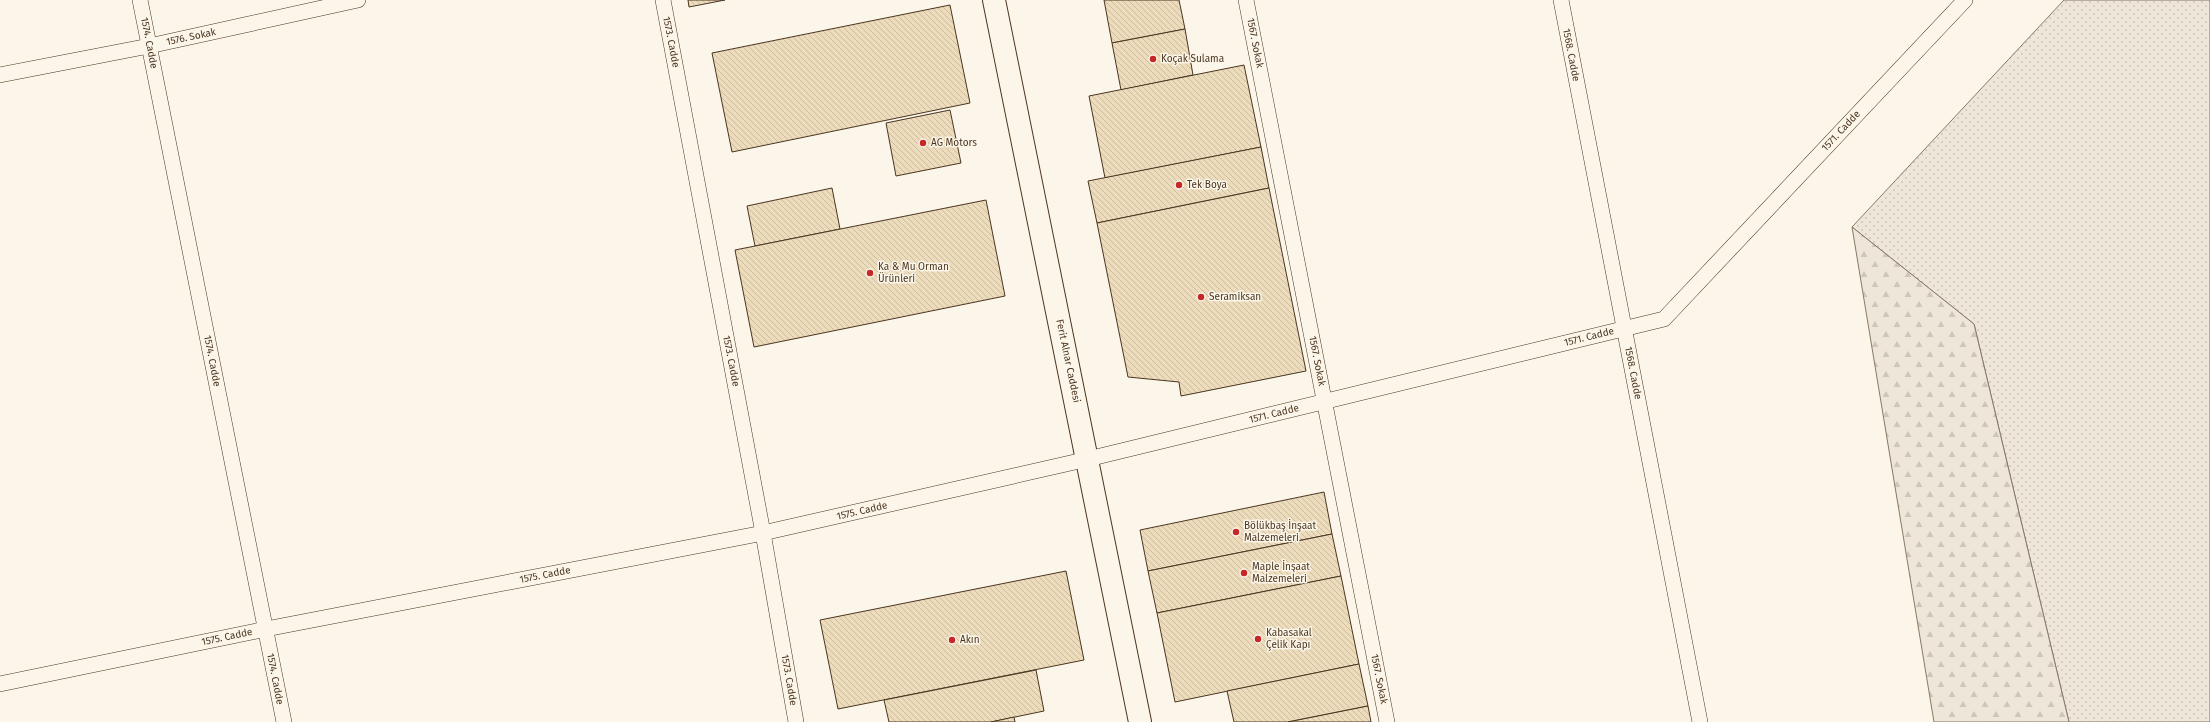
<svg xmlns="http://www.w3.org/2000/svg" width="2210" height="722" font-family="'Fira Sans',sans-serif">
  <defs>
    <pattern id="grass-dots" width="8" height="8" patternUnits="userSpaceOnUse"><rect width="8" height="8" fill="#ede6d9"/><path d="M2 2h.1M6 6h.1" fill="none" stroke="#cdc6ba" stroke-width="1.8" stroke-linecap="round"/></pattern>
    <pattern id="forest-firs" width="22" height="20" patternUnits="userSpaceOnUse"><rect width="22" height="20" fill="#ede6d9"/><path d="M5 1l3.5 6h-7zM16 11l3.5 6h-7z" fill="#cdc6ba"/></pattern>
    <pattern id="building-back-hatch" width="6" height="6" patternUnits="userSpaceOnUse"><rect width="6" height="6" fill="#ecdcbc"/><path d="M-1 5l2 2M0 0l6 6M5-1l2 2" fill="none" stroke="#ccbda1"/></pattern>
  </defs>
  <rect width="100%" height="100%" fill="#fbf6e9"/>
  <polygon fill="url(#grass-dots)" stroke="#887966" points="2064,0 2210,0 2210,722 2069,722 1974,324 1852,227"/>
  <polygon fill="url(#forest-firs)" stroke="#887966" points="1852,227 1974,324 2069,722 1934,722"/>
  <g fill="url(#building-back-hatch)" stroke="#4a3520">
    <polygon points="688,0 725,0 689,7"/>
    <polygon points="1104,0 1179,0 1185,29 1112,43"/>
    <polygon points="950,5 970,103 732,152 712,53"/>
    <polygon points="1185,29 1193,75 1121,90 1112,43"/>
    <polygon points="1244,65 1261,147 1105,178 1089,96"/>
    <polygon points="950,110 961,163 896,176 886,123"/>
    <polygon points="1261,147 1269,188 1097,223 1088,181"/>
    <polygon points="832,188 840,229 755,246 747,206"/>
    <polygon points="1269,188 1306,371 1181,396 1179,382 1128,377 1097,223"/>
    <polygon points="986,200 1005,296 754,347 735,250"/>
    <polygon points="1324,492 1332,534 1148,571 1140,530"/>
    <polygon points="1332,534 1341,576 1157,613 1148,571"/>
    <polygon points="1066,571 1084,660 838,709 820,620"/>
    <polygon points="1341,576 1359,664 1175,702 1157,613"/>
    <polygon points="1359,664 1368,706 1288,722 1234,722 1227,691"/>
    <polygon points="1036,670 1044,711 991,722 889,722 884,700"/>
    <polygon points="1368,706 1371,722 1288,722"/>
    <polygon points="1014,717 1015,722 991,722"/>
  </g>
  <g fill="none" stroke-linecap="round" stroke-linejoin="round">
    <defs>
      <g id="service">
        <polyline points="140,0 284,722"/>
        <polyline points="663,0 763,533 796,722"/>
        <polyline points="1246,0 1387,722"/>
        <polyline points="1561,0 1700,722"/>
        <polyline points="0,75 149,46 358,0"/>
        <polyline points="0,684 266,629 763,533 1088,459 1664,319 1965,0"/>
      </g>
      <polyline id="tertiary" points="994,0 1140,722"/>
    </defs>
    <use href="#service" stroke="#4a3520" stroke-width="16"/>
    <use href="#tertiary" stroke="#4a3520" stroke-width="24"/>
    <use href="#service" stroke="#fbf6e9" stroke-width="15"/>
    <use href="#tertiary" stroke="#fbf6e9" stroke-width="22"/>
  </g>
  <g fill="#c62828" stroke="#fbf6e9" stroke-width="1.5">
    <circle cx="1153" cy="59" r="4"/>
    <circle cx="923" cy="143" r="4"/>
    <circle cx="1179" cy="185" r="4"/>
    <circle cx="870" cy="273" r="4"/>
    <circle cx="1201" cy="297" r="4"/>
    <circle cx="1236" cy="532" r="4"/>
    <circle cx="1244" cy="573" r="4"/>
    <circle cx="1258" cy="639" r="4"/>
    <circle cx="952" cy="640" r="4"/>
  </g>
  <g text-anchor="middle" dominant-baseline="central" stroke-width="3" stroke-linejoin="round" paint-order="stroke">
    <g font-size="10" fill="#4a3520" stroke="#fbf6e9">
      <text transform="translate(191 37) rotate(-12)">1576. Sokak</text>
      <text transform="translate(671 42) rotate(79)">1573. Cadde</text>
      <text transform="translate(149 43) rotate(79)">1574. Cadde</text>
      <text transform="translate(1255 43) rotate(79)">1567. Sokak</text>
      <text transform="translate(1571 55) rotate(79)">1568. Cadde</text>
      <text transform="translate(1841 131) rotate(-47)">1571. Cadde</text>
      <text transform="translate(1589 337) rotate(-14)">1571. Cadde</text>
      <text transform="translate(212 361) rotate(79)">1574. Cadde</text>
      <text transform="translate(731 361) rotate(79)">1573. Cadde</text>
      <text transform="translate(1068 361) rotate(78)">Ferit Alnar Caddesi</text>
      <text transform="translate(1317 361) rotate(79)">1567. Sokak</text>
      <text transform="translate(1633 373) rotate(79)">1568. Cadde</text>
      <text transform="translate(1274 414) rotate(-14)">1571. Cadde</text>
      <text transform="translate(862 511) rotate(-13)">1575. Cadde</text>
      <text transform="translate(545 575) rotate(-11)">1575. Cadde</text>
      <text transform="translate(227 637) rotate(-12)">1575. Cadde</text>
      <text transform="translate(275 679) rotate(79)">1574. Cadde</text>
      <text transform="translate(1379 679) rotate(79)">1567. Sokak</text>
      <text transform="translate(789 680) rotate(80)">1573. Cadde</text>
    </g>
    <g font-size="10" fill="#4a3520" stroke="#fbf6e9" text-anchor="start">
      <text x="1161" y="59">Koçak Sulama</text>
      <text x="931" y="143">AG Motors</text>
      <text x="1187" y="185">Tek Boya</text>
      <text x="878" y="267">Ka &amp; Mu Orman<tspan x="878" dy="12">Ürünleri</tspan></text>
      <text x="1209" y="297">Seramiksan</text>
      <text x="1244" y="526">Bölükbaş İnşaat<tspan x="1244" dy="12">Malzemeleri</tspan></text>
      <text x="1252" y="567">Maple İnşaat<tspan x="1252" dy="12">Malzemeleri</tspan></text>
      <text x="1266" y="633">Kabasakal<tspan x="1266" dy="12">Çelik Kapı</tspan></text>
      <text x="960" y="640">Akın</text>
    </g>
  </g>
</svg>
